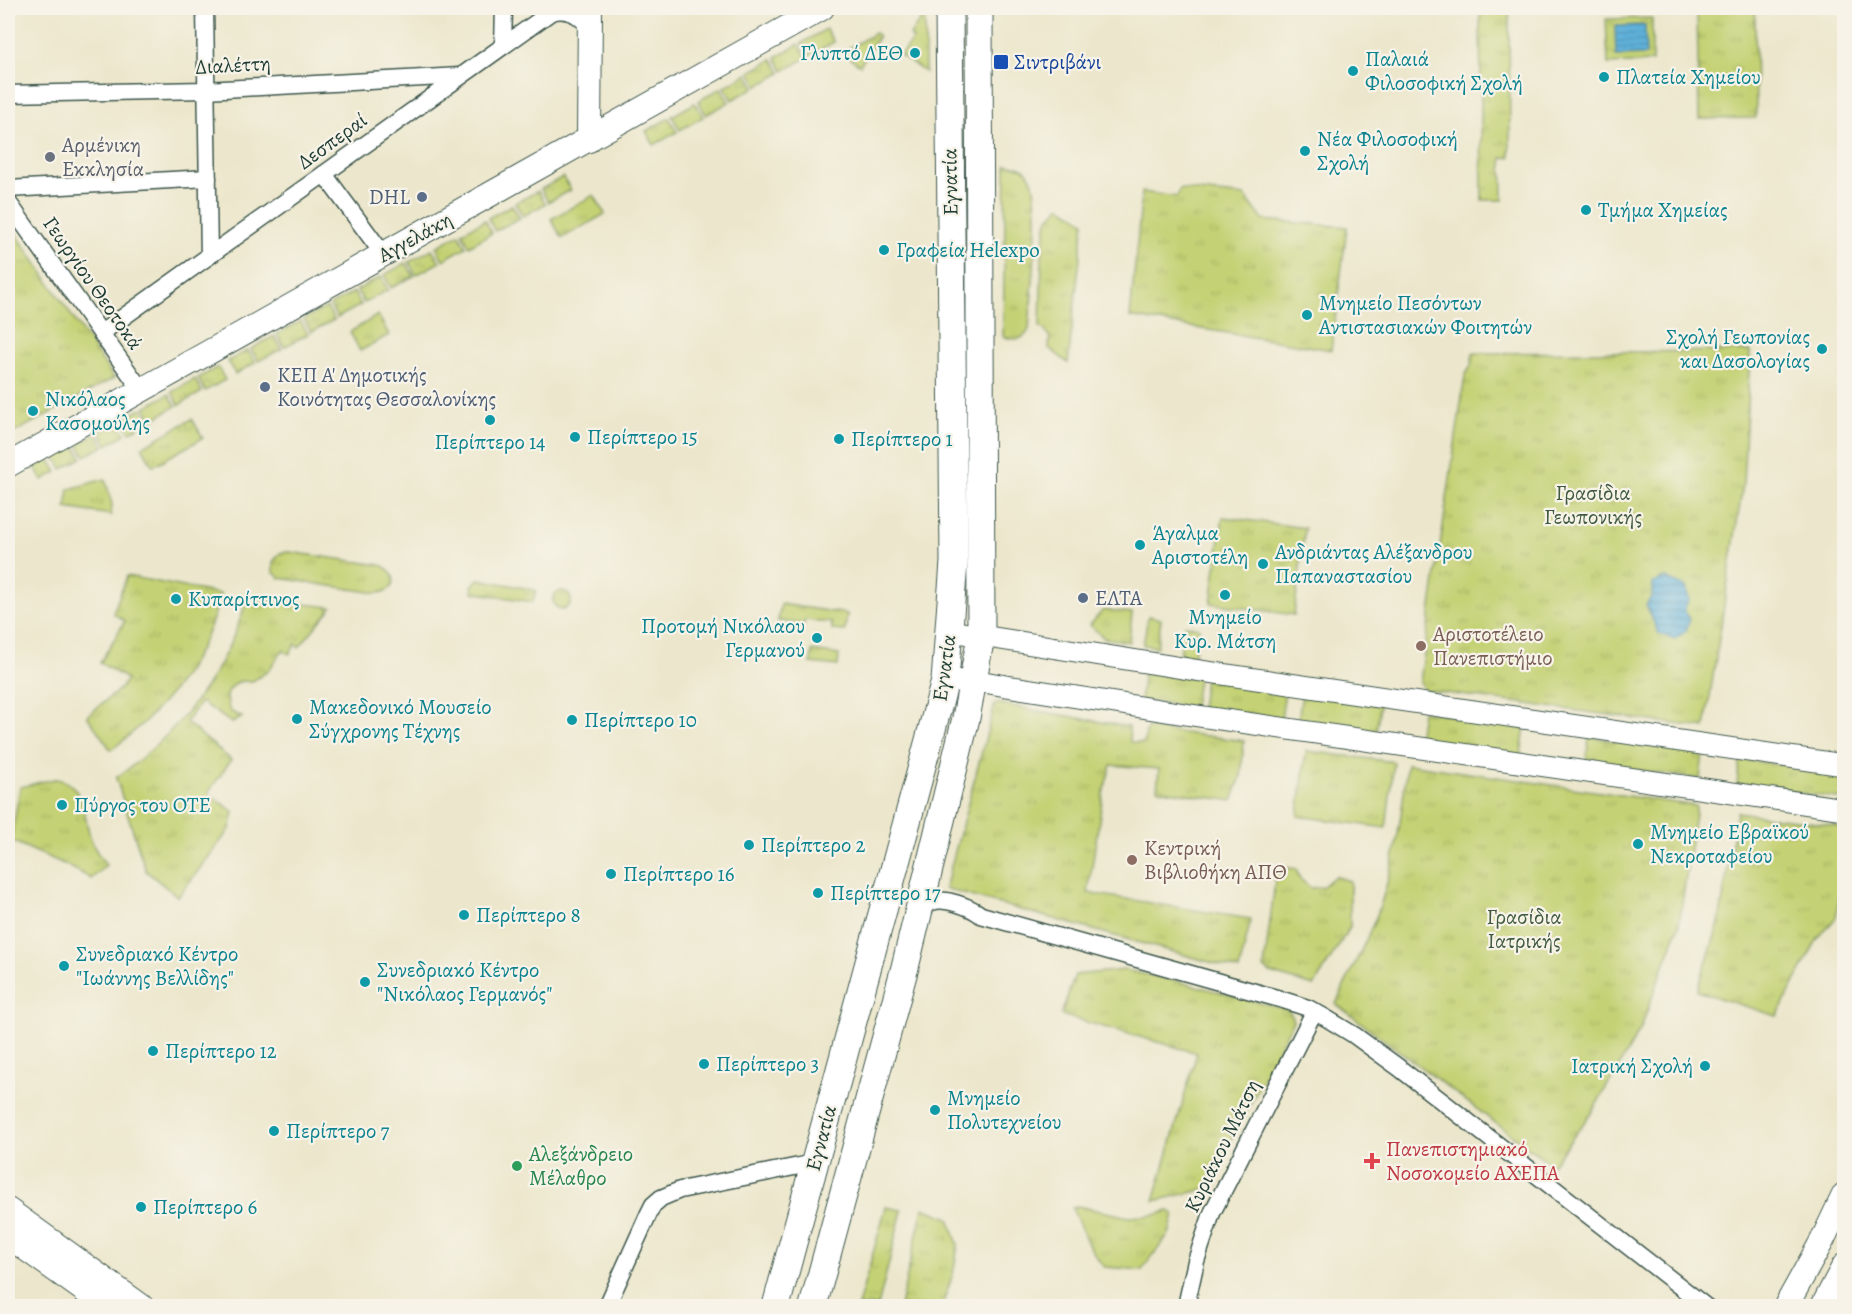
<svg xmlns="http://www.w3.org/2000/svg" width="1852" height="1314" font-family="Alegreya,serif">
  <defs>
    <pattern id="grass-tufts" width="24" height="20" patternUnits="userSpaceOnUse" patternTransform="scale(1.5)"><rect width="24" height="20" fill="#c4d274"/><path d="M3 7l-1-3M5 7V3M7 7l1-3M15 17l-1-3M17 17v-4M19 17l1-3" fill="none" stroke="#a8b565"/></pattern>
    <pattern id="water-rules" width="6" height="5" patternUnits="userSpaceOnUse" patternTransform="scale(1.5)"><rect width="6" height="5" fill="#5fb1da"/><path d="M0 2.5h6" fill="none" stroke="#4e91b2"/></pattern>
  </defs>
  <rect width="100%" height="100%" fill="#f7f3e8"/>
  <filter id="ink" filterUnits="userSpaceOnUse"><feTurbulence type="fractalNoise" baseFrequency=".0167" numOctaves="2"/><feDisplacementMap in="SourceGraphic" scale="12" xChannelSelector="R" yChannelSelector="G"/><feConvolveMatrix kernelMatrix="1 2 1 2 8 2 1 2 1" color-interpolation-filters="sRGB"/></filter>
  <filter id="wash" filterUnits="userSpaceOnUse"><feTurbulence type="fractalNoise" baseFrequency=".008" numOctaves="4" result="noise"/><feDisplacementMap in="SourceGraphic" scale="24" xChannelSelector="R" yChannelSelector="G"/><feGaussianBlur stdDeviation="1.35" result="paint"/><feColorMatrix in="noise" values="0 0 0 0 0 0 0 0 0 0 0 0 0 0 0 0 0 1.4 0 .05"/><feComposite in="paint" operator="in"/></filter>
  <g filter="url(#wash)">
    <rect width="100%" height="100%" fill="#ece7cc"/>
    <g fill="url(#grass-tufts)" stroke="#728854" stroke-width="1.5">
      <polygon points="1480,8 1509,8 1510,157 1502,158 1503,200 1482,200"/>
      <polygon points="1697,8 1755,8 1756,118 1699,119"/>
      <polygon points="922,17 925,17 925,72 900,55 913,39 910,35"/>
      <polygon points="1652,18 1652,62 1608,64 1606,19"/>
      <polygon points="826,29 834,42 809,56 802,43"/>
      <polygon points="875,33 879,36 860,65 842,52"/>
      <polygon points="799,44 807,58 783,71 776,57"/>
      <polygon points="773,59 781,73 758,86 750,72"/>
      <polygon points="747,74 755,87 732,100 724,87"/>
      <polygon points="721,88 729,102 706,115 698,101"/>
      <polygon points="695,103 703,117 680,130 672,116"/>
      <polygon points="669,118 677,132 654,145 646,131"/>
      <path d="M1006,165C1017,165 1024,166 1030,176C1043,196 1031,300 1029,329C1024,342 1014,339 1003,337Z"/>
      <polygon points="563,177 571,190 548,202 541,189"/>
      <polygon points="1180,189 1245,196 1263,220 1347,227 1331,350 1130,317 1142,192 1177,197"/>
      <polygon points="538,191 545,204 523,216 515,203"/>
      <polygon points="594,195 605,214 562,238 551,219"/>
      <polygon points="512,205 520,218 495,231 488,218"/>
      <polygon points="1061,206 1084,222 1068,363 1049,348 1050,338 1044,329 1040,327 1042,255 1047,220"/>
      <polygon points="485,220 492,233 469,246 462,232"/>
      <polygon points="8,222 114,378 8,436"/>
      <polygon points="459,234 466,247 443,260 436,247"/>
      <polygon points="432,249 440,262 416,275 409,262"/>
      <polygon points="406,263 414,276 391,288 384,275"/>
      <polygon points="381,277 388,290 364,303 357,290"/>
      <polygon points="354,292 361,305 337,318 330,305"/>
      <polygon points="327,307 334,320 311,332 304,319"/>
      <polygon points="378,315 389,335 360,351 350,332"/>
      <polygon points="301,321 308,334 284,347 277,334"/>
      <polygon points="274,336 282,349 258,361 251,349"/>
      <polygon points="248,350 255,363 235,374 228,361"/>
      <polygon points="1750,351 1743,484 1705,728 1424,690 1420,682 1465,376 1471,366 1473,353"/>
      <polygon points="218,367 225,380 205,391 198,378"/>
      <polygon points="195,379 202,392 179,405 172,392"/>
      <polygon points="169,394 176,406 152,420 145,407"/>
      <polygon points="142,408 149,421 130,432 123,419"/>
      <polygon points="192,419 203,438 153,466 142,447"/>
      <polygon points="118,421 125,434 107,445 100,432"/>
      <polygon points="97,434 104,446 85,456 78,444"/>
      <polygon points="75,446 82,458 62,469 55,456"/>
      <polygon points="49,459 57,472 42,480 35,467"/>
      <polygon points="105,479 112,504 111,515 66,508 69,489"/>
      <polygon points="1223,517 1305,528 1294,615 1211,603"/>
      <path d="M289,552L380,565C400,572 397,593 376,593L280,578L273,572V562L280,553Z"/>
      <path d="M127,576L220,594C206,658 163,711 111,750L87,716L121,688L127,679L100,663L125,621L113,613Z"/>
      <polygon points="478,579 536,590 533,602 473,592 472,586"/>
      <circle cx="562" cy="600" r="9"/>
      <path d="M247,598L332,607L299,647L296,644L289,654L283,650L268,671L251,682L242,681L236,683L229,690L227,696L228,706L231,712L242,717L232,723L201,702L186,722L231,760L208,793L234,812L230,829L178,897L146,871L116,778C178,734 227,671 247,598Z"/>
      <polygon points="781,604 847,614 845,631 832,630 832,623 805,620 804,624 778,621"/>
      <polygon points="1103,610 1132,613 1129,642 1104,638 1090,625"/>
      <polygon points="1148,616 1161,619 1157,647 1143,645"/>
      <polygon points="1185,625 1199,628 1194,656 1180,654"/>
      <polygon points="812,651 839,655 838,666 811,663"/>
      <polygon points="1144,671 1198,678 1194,707 1140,700"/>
      <polygon points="1205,679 1285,691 1281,720 1201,708"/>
      <polygon points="1302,693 1380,705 1376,734 1298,722"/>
      <polygon points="995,703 1129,727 1130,742 1144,743 1147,728 1244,741 1241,776 1232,801 1157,789 1159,769 1111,765 1103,794 1088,893 1251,919 1239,970 945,889"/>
      <polygon points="1422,711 1525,726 1521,755 1418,740"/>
      <polygon points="1589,737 1703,753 1700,779 1586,763"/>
      <polygon points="1306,751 1394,762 1386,828 1298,816"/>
      <polygon points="1740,759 1844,774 1844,799 1737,784"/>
      <path d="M1407,764L1696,806L1679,925L1640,1030L1592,1112L1552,1165L1336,1004C1349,974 1365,945 1377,915C1395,866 1402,815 1407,764Z"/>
      <path d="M54,779C85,780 84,819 91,840C94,849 100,857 106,865L91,879C66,862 37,854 11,840L20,787Z"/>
      <polygon points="1737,812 1844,827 1844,861 1836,918 1818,938 1777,1016 1697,991 1719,923"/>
      <polygon points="1277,866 1296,869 1300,879 1311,888 1322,887 1335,876 1350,881 1350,927 1314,986 1270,973 1264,968"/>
      <polygon points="1124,970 1173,980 1289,1010 1293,1021 1206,1189 1154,1201 1197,1053 1061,1015 1075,975"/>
      <polygon points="1077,1206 1129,1217 1154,1215 1169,1211 1174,1214 1169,1234 1142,1270 1105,1267 1102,1265 1088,1244 1072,1208"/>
      <polygon points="886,1207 902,1210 878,1306 858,1306"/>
      <polygon points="923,1208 949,1218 958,1245 953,1274 942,1306 900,1306"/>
    </g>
    <g fill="url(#water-rules)" stroke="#3f7787" stroke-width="1.5">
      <polygon points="1645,25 1646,55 1616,56 1615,26"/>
      <polygon points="1665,578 1686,587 1689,599 1684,610 1690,619 1686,631 1675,639 1659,634 1646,605 1652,596 1653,583"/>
    </g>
  </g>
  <g filter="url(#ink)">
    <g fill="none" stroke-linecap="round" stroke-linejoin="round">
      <defs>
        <g id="minor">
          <polyline points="205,8 209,256"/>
          <polyline points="503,46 504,8"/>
          <polyline points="8,94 206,90 460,76"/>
          <polyline points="324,174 383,254"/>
          <polyline points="8,189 208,178"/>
          <polyline points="8,202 142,391"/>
          <path d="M101,333L551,12C567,7 581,15 590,29"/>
          <path d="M932,902C944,897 971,907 981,915L1280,999L1308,1008L1326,1018L1354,1035L1398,1067L1705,1306"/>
          <polyline points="607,1306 649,1213 653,1205 661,1198 680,1190 814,1163"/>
          <polyline points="1186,1306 1196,1261 1212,1213 1314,1012"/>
        </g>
        <g id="tertiary">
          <polyline points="950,631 1201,671 1844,765"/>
          <polyline points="957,681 973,680 1006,686 1198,716 1844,809"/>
        </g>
        <g id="secondary">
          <polyline points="589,140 590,8"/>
          <polyline points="8,465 822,8"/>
          <polyline points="8,1210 141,1306"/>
          <polyline points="8,1236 106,1306"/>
          <polyline points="1786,1306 1822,1241 1844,1195"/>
          <polyline points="1823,1306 1844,1266"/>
        </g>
        <g id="primary">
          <polyline points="776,1306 945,681 954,562 949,8"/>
          <polyline points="813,1306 905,967 966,718 981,636 979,8"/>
        </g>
      </defs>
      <use href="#minor" stroke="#3e564b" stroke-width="19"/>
      <use href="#tertiary" stroke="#3e564b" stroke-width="23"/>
      <use href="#secondary" stroke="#3e564b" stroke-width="26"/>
      <use href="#primary" stroke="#3e564b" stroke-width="29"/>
      <use href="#minor" stroke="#fff" stroke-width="16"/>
      <use href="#tertiary" stroke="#fff" stroke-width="21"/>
      <use href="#secondary" stroke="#fff" stroke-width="24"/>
      <use href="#primary" stroke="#fff" stroke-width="27"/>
    </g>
  </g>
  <g fill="#0f9aa8" stroke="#f7f3e8" stroke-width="2">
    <circle cx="915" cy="53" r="6"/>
    <circle cx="1353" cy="71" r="6"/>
    <circle cx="1604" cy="77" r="6"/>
    <circle cx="1305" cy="151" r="6"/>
    <circle cx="1586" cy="210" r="6"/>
    <circle cx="884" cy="250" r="6"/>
    <circle cx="1307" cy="315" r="6"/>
    <circle cx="1822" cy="349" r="6"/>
    <circle cx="33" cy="411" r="6"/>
    <circle cx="490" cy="420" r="6"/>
    <circle cx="575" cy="437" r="6"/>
    <circle cx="839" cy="439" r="6"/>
    <circle cx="1140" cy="545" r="6"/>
    <circle cx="1263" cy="564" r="6"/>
    <circle cx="1225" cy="595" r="6"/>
    <circle cx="176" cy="599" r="6"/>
    <circle cx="817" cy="638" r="6"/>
    <circle cx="297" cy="719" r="6"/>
    <circle cx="572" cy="720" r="6"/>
    <circle cx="62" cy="805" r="6"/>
    <circle cx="1638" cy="844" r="6"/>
    <circle cx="749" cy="845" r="6"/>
    <circle cx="611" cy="874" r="6"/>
    <circle cx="818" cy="893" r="6"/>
    <circle cx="464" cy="915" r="6"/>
    <circle cx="64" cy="966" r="6"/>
    <circle cx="365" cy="982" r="6"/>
    <circle cx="153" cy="1051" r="6"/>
    <circle cx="704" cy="1064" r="6"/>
    <circle cx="1705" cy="1066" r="6"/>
    <circle cx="935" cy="1110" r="6"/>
    <circle cx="274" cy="1131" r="6"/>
    <circle cx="141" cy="1207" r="6"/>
  </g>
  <rect fill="#1a4fb4" stroke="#f7f3e8" stroke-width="2" x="993" y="54" width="16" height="16" rx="3"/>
  <circle fill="#6b7280" stroke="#f7f3e8" stroke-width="2" cx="50" cy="157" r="6"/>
  <g fill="#5c6f8a" stroke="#f7f3e8" stroke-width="2">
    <circle cx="422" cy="197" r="6"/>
    <circle cx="265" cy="387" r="6"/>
    <circle cx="1083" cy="598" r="6"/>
  </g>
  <g fill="#8d6e63" stroke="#f7f3e8" stroke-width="2">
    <circle cx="1421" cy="646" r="6"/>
    <circle cx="1132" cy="860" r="6"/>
  </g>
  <path fill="#e0444e" stroke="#f7f3e8" stroke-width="2" d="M1369 1152h6v6h6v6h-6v6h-6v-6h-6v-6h6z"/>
  <circle fill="#2e9e5b" stroke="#f7f3e8" stroke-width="2" cx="517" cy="1166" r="6"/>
  <g text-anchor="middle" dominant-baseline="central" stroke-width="4.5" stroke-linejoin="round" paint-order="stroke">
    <g font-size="21" fill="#0d838f" stroke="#f7f3e8" text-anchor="start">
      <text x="903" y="53" text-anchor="end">Γλυπτό ΔΕΘ</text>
      <text x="1365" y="59">Παλαιά<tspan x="1365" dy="24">Φιλοσοφική Σχολή</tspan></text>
      <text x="1616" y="77">Πλατεία Χημείου</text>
      <text x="1317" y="139">Νέα Φιλοσοφική<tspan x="1317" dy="24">Σχολή</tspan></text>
      <text x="1598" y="210">Τμήμα Χημείας</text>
      <text x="896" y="250">Γραφεία Helexpo</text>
      <text x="1319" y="303">Μνημείο Πεσόντων<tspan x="1319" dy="24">Αντιστασιακών Φοιτητών</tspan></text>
      <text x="1810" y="337" text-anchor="end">Σχολή Γεωπονίας<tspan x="1810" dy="24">και Δασολογίας</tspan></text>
      <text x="45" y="399">Νικόλαος<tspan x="45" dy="24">Κασομούλης</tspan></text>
      <text x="587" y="437">Περίπτερο 15</text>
      <text x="851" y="439">Περίπτερο 1</text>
      <text x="490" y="442" text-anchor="middle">Περίπτερο 14</text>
      <text x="1152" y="533">Άγαλμα<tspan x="1152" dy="24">Αριστοτέλη</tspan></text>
      <text x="1275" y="552">Ανδριάντας Αλέξανδρου<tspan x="1275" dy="24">Παπαναστασίου</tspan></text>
      <text x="188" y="599">Κυπαρίττινος</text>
      <text x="1225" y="617" text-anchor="middle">Μνημείο<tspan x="1225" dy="24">Κυρ. Μάτση</tspan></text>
      <text x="805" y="626" text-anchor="end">Προτομή Νικόλαου<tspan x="805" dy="24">Γερμανού</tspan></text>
      <text x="309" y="707">Μακεδονικό Μουσείο<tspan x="309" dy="24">Σύγχρονης Τέχνης</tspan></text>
      <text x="584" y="720">Περίπτερο 10</text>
      <text x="74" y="805">Πύργος του ΟΤΕ</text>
      <text x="1650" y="832">Μνημείο Εβραϊκού<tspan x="1650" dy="24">Νεκροταφείου</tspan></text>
      <text x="761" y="845">Περίπτερο 2</text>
      <text x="623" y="874">Περίπτερο 16</text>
      <text x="830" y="893">Περίπτερο 17</text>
      <text x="476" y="915">Περίπτερο 8</text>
      <text x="76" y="954">Συνεδριακό Κέντρο<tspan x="76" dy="24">"Ιωάννης Βελλίδης"</tspan></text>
      <text x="377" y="970">Συνεδριακό Κέντρο<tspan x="377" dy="24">"Νικόλαος Γερμανός"</tspan></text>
      <text x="165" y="1051">Περίπτερο 12</text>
      <text x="716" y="1064">Περίπτερο 3</text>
      <text x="1693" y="1066" text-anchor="end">Ιατρική Σχολή</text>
      <text x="947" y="1098">Μνημείο<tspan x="947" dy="24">Πολυτεχνείου</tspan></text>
      <text x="286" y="1131">Περίπτερο 7</text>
      <text x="153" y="1207">Περίπτερο 6</text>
    </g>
    <g font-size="21" fill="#164399" stroke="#f7f3e8" text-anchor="start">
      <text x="1014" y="62">Σιντριβάνι</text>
    </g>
    <g font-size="21" fill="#1f3d34" stroke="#f7f3e8">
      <text transform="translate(233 65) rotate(-3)">Διαλέττη</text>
      <text transform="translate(332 141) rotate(-36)">Δεσπεραί</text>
      <text transform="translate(950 182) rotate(-91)">Εγνατία</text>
      <text transform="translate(415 237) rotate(-29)">Αγγελάκη</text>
      <text transform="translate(93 283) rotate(55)">Γεωργίου Θεοτοκά</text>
      <text transform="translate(944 668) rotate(-82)">Εγνατία</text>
      <text transform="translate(821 1138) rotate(-75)">Εγνατία</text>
      <text transform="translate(1222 1146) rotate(-64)">Κυριάκου Μάτση</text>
    </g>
    <g font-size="21" fill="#5b616d" stroke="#f7f3e8" text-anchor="start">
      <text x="62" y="145">Αρμένικη<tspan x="62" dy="24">Εκκλησία</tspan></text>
    </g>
    <g font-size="21" fill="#4e5e75" stroke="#f7f3e8" text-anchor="start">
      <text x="410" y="197" text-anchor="end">DHL</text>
      <text x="277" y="375">ΚΕΠ Α' Δημοτικής<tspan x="277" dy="24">Κοινότητας Θεσσαλονίκης</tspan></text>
      <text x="1095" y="598">ΕΛΤΑ</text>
    </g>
    <g font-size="21" fill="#405b41" stroke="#f7f3e8">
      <text x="1593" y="493">Γρασίδια<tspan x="1593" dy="24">Γεωπονικής</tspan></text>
      <text x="1524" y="917">Γρασίδια<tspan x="1524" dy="24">Ιατρικής</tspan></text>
    </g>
    <g font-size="21" fill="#785e54" stroke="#f7f3e8" text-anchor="start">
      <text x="1433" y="634">Αριστοτέλειο<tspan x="1433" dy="24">Πανεπιστήμιο</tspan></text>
      <text x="1144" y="848">Κεντρική<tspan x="1144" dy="24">Βιβλιοθήκη ΑΠΘ</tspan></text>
    </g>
    <g font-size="21" fill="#be3a42" stroke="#f7f3e8" text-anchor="start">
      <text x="1386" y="1149">Πανεπιστημιακό<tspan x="1386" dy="24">Νοσοκομείο ΑΧΕΠΑ</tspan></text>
    </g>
    <g font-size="21" fill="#27864d" stroke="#f7f3e8" text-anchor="start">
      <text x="529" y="1154">Αλεξάνδρειο<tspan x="529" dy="24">Μέλαθρο</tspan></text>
    </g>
  </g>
  <rect width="1852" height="1314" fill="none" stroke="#f7f3e8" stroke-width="30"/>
</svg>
